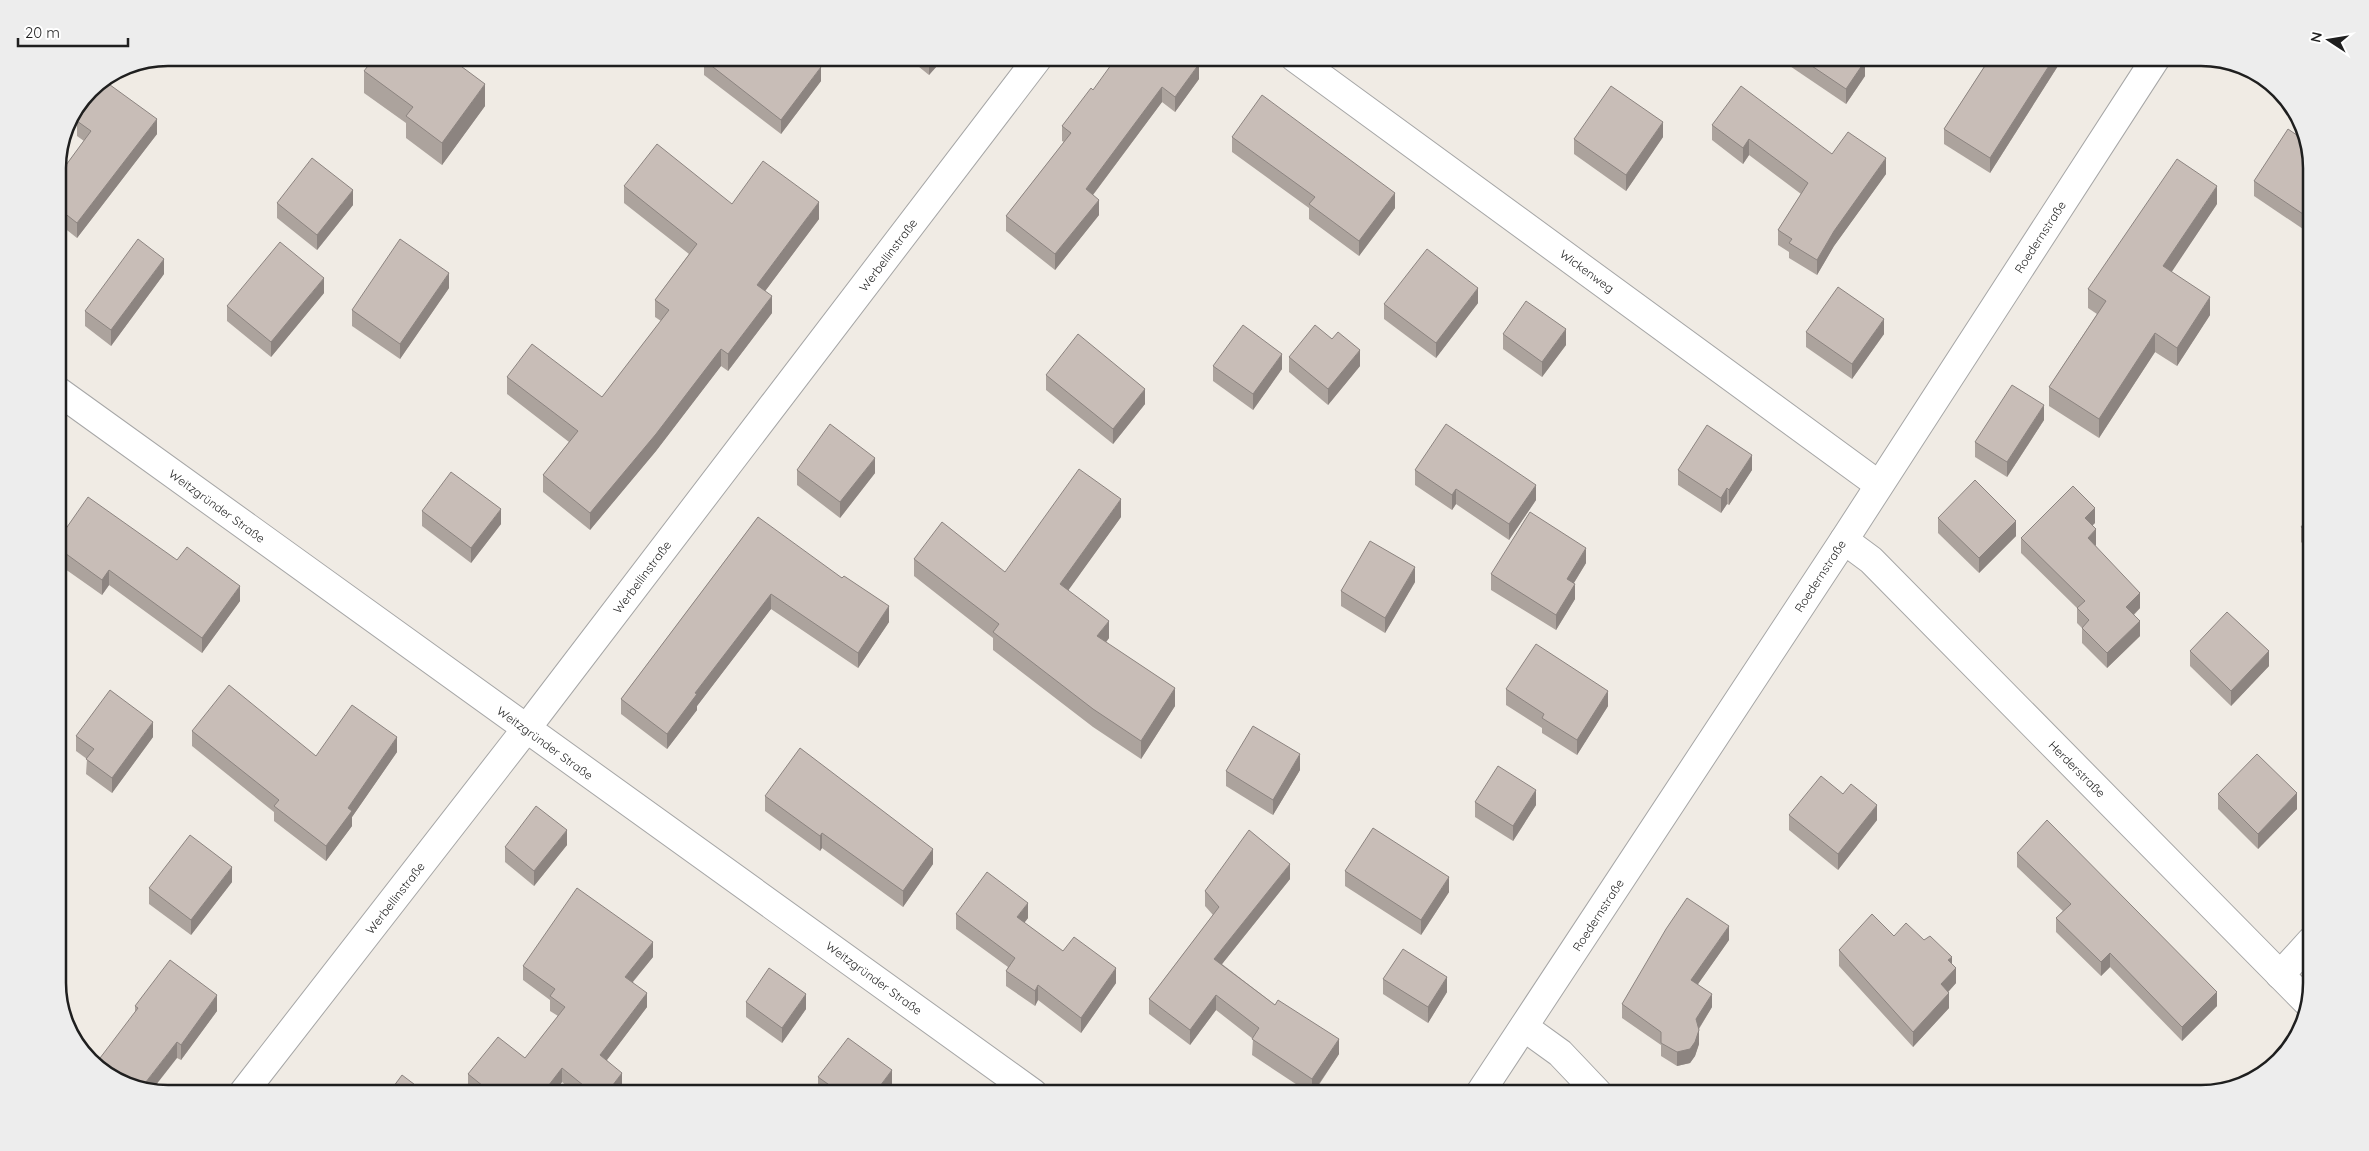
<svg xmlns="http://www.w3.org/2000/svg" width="2369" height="1151" font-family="Quicksand,sans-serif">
  <rect width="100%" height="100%" fill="#f0ebe4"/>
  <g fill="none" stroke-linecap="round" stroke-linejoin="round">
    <defs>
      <g id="street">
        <polyline points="1295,58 1879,485"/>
        <polyline points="58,391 1033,1093"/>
        <polyline points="1844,540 1871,560 2307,1002"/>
        <polyline points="2280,975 2311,941"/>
        <polyline points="1524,1027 1560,1053 1598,1093"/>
        <polyline points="243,1093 526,729 1038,58"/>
        <polyline points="1480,1093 1844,540 2156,58"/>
      </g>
    </defs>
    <use href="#street" stroke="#a6a6a6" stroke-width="30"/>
    <use href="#street" stroke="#fff" stroke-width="28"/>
  </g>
  <g fill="#aca39d">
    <polygon points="908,58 944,58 929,75"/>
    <polygon points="1778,58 1861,58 1865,76 1846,104"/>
    <polygon points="1990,58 2063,58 1990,173 1944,144 1944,129"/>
    <polygon points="704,60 821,81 781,134 704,75"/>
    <polygon points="364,71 485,106 442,165 406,138 406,123 364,93"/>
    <polygon points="1199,79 1175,112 1162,102 1093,195 1099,215 1055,270 1006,231 1006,216 1064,142 1062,141 1062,126 1093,90"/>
    <polygon points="77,121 157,134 77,238 58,223 58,176 84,141 77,136"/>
    <polygon points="1712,125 1832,154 1886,174 1834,246 1817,275 1789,258 1789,252 1778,245 1778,230 1801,194 1749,155 1743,164 1712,140"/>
    <polygon points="1232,137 1395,208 1359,256 1309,219 1309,208 1232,152"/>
    <polygon points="1663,137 1626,191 1574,154 1574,139"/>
    <polygon points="2304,140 2303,229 2254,196 2254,181"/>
    <polygon points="624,186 819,219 765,291 772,313 728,371 721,366 656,451 590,530 543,492 543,475 569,442 507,394 507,377 602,397 661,321 655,317 655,300 689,254 624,203"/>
    <polygon points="277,203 353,205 317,250 277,218"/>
    <polygon points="2217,204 2171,272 2210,315 2177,366 2155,352 2099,438 2049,406 2049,387 2097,314 2088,308 2088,289"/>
    <polygon points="164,274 111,346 85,326 85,311"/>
    <polygon points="449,288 400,359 352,326 352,310"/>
    <polygon points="324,293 271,357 227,321 227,306"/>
    <polygon points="1478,303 1436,358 1384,319 1384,304"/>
    <polygon points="1806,332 1884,334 1852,379 1806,347"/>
    <polygon points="1503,334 1566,345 1542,377 1503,349"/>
    <polygon points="1332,339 1360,366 1328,405 1289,372 1289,357"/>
    <polygon points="1213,366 1282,369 1253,410 1213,381"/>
    <polygon points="1046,375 1145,404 1113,444 1046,390"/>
    <polygon points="2044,420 2007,477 1975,457 1975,442"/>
    <polygon points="797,470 875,473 840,518 797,485"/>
    <polygon points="1415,470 1536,500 1509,540 1456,504 1452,510 1415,485"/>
    <polygon points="1678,470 1752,470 1729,505 1727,504 1721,513 1678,485"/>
    <polygon points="422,511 501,524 471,563 422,526"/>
    <polygon points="2311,514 2311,552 2301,542 2301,527"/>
    <polygon points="758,517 889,622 858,668 771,609 697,706 697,710 667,749 621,714 621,699"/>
    <polygon points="1121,517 1068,590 1109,638 1106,642 1175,706 1141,759 1093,727 993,650 993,638 914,576 914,559 1005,572"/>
    <polygon points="1938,518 2016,536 1979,573 1938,533"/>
    <polygon points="2095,523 2092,525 2096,545 2095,545 2140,608 2134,615 2140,636 2107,668 2082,643 2082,628 2077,623 2077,608 2021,553 2021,538"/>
    <polygon points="58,540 177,560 240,601 202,653 109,585 102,595 58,564"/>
    <polygon points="1586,563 1574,583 1575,599 1556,630 1491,590 1491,574"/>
    <polygon points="1415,582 1385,633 1341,606 1341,591"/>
    <polygon points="2190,651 2269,666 2231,706 2190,666"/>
    <polygon points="1506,689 1608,706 1577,755 1542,733 1542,728 1506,705"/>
    <polygon points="192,731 316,756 397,752 352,817 352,826 326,861 274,821 274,812 192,746"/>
    <polygon points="76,736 153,737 112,793 86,774 87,759 76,751"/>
    <polygon points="1300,770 1273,815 1226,786 1226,771"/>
    <polygon points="1843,794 1877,820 1838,870 1789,830 1789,815"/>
    <polygon points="2218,794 2297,809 2258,849 2218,809"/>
    <polygon points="765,796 933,864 903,907 822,848 820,851 765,811"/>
    <polygon points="1475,802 1536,805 1513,841 1475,817"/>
    <polygon points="567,845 534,886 505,862 505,847"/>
    <polygon points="2017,853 2217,1006 2182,1041 2110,967 2101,976 2056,932 2056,918 2063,911 2017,867"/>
    <polygon points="1345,871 1449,892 1421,935 1345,886"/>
    <polygon points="1290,879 1222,964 1339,1054 1313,1094 1311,1094 1252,1055 1253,1039 1216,1010 1190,1045 1149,1014 1149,999 1213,915 1205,906 1205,891"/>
    <polygon points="232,882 191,935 149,904 149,888"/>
    <polygon points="956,914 1028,918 1024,923 1063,951 1116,983 1081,1033 1038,1000 1035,1006 1006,986 1006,971 1008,967 956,929"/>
    <polygon points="1894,936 1924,940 1952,964 1956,983 1948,992 1949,1008 1913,1047 1839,966 1839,950"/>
    <polygon points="1729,940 1698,984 1712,1007 1699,1029 1699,1044 1695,1056 1690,1063 1677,1066 1661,1056 1661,1045 1622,1018 1622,1004"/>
    <polygon points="653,957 633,982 647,1007 607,1060 622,1087 617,1094 576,1094 562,1082 553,1094 475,1094 468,1089 468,1074 525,1058 558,1016 550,1011 550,1000 523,980 523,966"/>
    <polygon points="1383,979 1447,992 1428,1023 1383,994"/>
    <polygon points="746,1002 806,1009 782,1043 746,1017"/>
    <polygon points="135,1006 217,1011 181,1060 177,1058 135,1012"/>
    <polygon points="818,1077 892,1085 885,1094 820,1094 818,1092"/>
  </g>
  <g fill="#8c8480">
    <polygon points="932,58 944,58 929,75 929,60"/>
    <polygon points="2054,58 2063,58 1990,173 1990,158"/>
    <polygon points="1865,61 1865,76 1846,104 1846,89"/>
    <polygon points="1199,64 1199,79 1175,112 1175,97"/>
    <polygon points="821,67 821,81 781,134 781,120"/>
    <polygon points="485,84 485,106 442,165 442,143"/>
    <polygon points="1162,87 1162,102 1086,204 1086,189"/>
    <polygon points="157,119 157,134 77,238 77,223"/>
    <polygon points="1663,122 1663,137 1626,191 1626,175"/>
    <polygon points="1749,139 1749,155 1743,164 1743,148"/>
    <polygon points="1886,158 1886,174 1834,246 1817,275 1817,260 1834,231"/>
    <polygon points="2217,186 2217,204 2163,285 2163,266"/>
    <polygon points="353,190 353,205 317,250 317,235"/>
    <polygon points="1395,193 1395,208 1359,256 1359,241"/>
    <polygon points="1099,200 1099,215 1055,270 1055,254"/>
    <polygon points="2311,201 2311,216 2303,229 2303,214"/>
    <polygon points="819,202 819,219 757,302 757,285"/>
    <polygon points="164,259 164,274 111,346 111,330"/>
    <polygon points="449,273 449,288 400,359 400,344"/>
    <polygon points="324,278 324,293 271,357 271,342"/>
    <polygon points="1478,288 1478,303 1436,358 1436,343"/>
    <polygon points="772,296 772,313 728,371 728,354"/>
    <polygon points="2210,297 2210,315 2177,366 2177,348"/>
    <polygon points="1884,319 1884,334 1852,379 1852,364"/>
    <polygon points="1566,329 1566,345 1542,377 1542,362"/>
    <polygon points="2155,333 2155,352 2099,438 2099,419"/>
    <polygon points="721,349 721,366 656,451 590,530 590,513"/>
    <polygon points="1360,350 1360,366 1328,405 1328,389"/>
    <polygon points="1282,354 1282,369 1253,410 1253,394"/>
    <polygon points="1145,389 1145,404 1113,444 1113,429"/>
    <polygon points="2044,405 2044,420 2007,477 2007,462"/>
    <polygon points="1752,455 1752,470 1729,505 1729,490"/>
    <polygon points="875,458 875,473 840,518 840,502"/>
    <polygon points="1536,485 1536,500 1509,540 1509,524"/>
    <polygon points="1727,488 1727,504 1721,513 1721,498"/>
    <polygon points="1456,489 1456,504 1452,510 1452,495"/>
    <polygon points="1121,499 1121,517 1060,602 1060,584"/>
    <polygon points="2095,508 2095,523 2085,533 2085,518"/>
    <polygon points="501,509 501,524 471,563 471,548"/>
    <polygon points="2016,521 2016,536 1979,573 1979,558"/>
    <polygon points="2096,529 2096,545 2088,553 2088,538"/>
    <polygon points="1586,548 1586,563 1567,594 1567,579"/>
    <polygon points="1415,567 1415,582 1385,633 1385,618"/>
    <polygon points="109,570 109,585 102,595 102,580"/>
    <polygon points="1575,584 1575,599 1556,630 1556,615"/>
    <polygon points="240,586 240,601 202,653 202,638"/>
    <polygon points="2140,593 2140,608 2126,622 2126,607"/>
    <polygon points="771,594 771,609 697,706 697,710 667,749 667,734 695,693"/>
    <polygon points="889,606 889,622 858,668 858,653"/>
    <polygon points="1109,621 1109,638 1097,654 1097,636"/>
    <polygon points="2140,621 2140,636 2107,668 2107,653"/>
    <polygon points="2269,651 2269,666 2231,706 2231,691"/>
    <polygon points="1175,688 1175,706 1141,759 1141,741"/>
    <polygon points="1608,691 1608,706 1577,755 1577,740"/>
    <polygon points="153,722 153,737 112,793 112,778"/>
    <polygon points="397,737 397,752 352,817 352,826 326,861 326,846 348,808"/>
    <polygon points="1300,754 1300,770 1273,815 1273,800"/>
    <polygon points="1536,790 1536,805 1513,841 1513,826"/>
    <polygon points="2297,793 2297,809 2258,849 2258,834"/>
    <polygon points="1877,805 1877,820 1838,870 1838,854"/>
    <polygon points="567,830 567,845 534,886 534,871"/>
    <polygon points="822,833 822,848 820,851 820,836"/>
    <polygon points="933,849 933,864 903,907 903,891"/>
    <polygon points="1290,864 1290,879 1214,974 1214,959"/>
    <polygon points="232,867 232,882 191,935 191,920"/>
    <polygon points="1449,877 1449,892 1421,935 1421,920"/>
    <polygon points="1028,903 1028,918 1017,932 1017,917"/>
    <polygon points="1729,926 1729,940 1691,994 1691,980"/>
    <polygon points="653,942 653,957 625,991 625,977"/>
    <polygon points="2110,953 2110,967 2101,976 2101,962"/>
    <polygon points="1952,957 1952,972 1948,960"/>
    <polygon points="1116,968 1116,983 1081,1033 1081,1018"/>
    <polygon points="1956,968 1956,983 1941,1000 1941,984"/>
    <polygon points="1447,977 1447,992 1428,1023 1428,1007"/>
    <polygon points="1038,985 1038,1000 1035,1006 1035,991"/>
    <polygon points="2217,992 2217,1006 2182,1041 2182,1027"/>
    <polygon points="647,993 647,1007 600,1069 600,1055"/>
    <polygon points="1949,993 1949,1008 1913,1047 1913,1032"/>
    <polygon points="806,994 806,1009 782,1043 782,1028"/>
    <polygon points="1712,994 1712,1007 1696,1033 1696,1019"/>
    <polygon points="217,995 217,1011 181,1060 181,1045"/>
    <polygon points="1216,995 1216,1010 1190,1045 1190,1030"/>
    <polygon points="1699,1030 1699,1044 1695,1056 1690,1063 1677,1066 1677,1052"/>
    <polygon points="1339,1039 1339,1054 1312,1094 1312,1079"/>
    <polygon points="177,1042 177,1058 152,1090 142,1087"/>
    <polygon points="562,1068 562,1082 553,1094 542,1094"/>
    <polygon points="892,1070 892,1085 885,1094 874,1094"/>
    <polygon points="622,1073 622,1087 617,1094 606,1094"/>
  </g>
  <g fill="#c8bdb7" stroke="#8c8480">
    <polygon points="374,58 450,58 485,84 442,143 406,116 413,107 364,71"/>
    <polygon points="706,58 810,58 821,67 781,120 704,60"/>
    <polygon points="1116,58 1191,58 1199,64 1175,97 1162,87 1086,189 1099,200 1055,254 1006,216 1071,133 1062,126 1091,88 1093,90"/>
    <polygon points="1800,58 1861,58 1865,61 1846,89"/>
    <polygon points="1990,58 2054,58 1990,158 1944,129"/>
    <polygon points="106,82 157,119 77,223 58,208 58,176 91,131 77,121"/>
    <polygon points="1611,86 1663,122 1626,175 1574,139"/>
    <polygon points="1741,86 1832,154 1848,132 1886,158 1834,231 1817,260 1789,243 1792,239 1778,230 1808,183 1749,139 1743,148 1712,125"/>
    <polygon points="1262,95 1395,193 1359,241 1309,204 1315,197 1232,137"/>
    <polygon points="2288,129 2304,140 2311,161 2311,201 2303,214 2254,181"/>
    <polygon points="657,144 732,204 763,161 819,202 757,285 772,296 728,354 721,349 656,434 590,513 543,475 578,431 507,377 532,344 602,397 669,310 655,300 697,244 624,186"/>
    <polygon points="312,158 353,190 317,235 277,203"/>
    <polygon points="2177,159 2217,186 2163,266 2210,297 2177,348 2155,333 2099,419 2049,387 2106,301 2088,289"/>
    <polygon points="138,239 164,259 111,330 85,311"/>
    <polygon points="400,239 449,273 400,344 352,310"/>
    <polygon points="280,242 324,278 271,342 227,306"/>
    <polygon points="1427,249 1478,288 1436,343 1384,304"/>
    <polygon points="1838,287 1884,319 1852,364 1806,332"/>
    <polygon points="1526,301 1566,329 1542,362 1503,334"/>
    <polygon points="1243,325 1282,354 1253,394 1213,366"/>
    <polygon points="1315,325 1332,339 1338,332 1360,350 1328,389 1289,357"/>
    <polygon points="1078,334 1145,389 1113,429 1046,375"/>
    <polygon points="2012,385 2044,405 2007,462 1975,442"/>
    <polygon points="830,424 875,458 840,502 797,470"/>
    <polygon points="1446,424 1536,485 1509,524 1456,489 1452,495 1415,470"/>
    <polygon points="1707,425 1752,455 1729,490 1727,488 1721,498 1678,470"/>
    <polygon points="1079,469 1121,499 1060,584 1109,621 1097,636 1175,688 1141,741 1093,709 993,632 999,624 914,559 942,522 1005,572"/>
    <polygon points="451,472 501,509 471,548 422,511"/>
    <polygon points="1975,480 2016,521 1979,558 1938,518"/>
    <polygon points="2073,486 2095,508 2085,518 2096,529 2088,538 2140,593 2126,607 2140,621 2107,653 2082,628 2089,620 2077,608 2085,601 2021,538"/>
    <polygon points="88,497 177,560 187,547 240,586 202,638 109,570 102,580 58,548 58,540"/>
    <polygon points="1530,512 1586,548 1567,579 1575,584 1556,615 1491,574"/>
    <polygon points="2311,514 2311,536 2301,527"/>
    <polygon points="758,517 842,578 844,576 889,606 858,653 771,594 695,693 697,694 667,734 621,699"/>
    <polygon points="1370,541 1415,567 1385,618 1341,591"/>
    <polygon points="2227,612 2269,651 2231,691 2190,651"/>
    <polygon points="1536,644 1608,691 1577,740 1542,718 1544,714 1506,689"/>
    <polygon points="229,685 316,756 352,705 397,737 348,808 352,811 326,846 274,806 279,800 192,731"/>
    <polygon points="110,690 153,722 112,778 86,759 94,749 76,736"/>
    <polygon points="1253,726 1300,754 1273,800 1226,771"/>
    <polygon points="800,748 933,849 903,891 822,833 820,836 765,796"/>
    <polygon points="2257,754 2297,793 2258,834 2218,794"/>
    <polygon points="1498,766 1536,790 1513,826 1475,802"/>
    <polygon points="1821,776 1843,794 1851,784 1877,805 1838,854 1789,815"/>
    <polygon points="536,806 567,830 534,871 505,847"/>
    <polygon points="2047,820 2217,992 2182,1027 2110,953 2101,962 2056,918 2071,904 2017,853"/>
    <polygon points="1373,828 1449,877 1421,920 1345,871"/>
    <polygon points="1249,830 1290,864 1214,959 1275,1005 1278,1000 1339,1039 1312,1079 1252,1039 1259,1028 1216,995 1190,1030 1149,999 1219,907 1205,891"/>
    <polygon points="190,835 232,867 191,920 149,888"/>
    <polygon points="987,872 1028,903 1017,917 1063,951 1074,937 1116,968 1081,1018 1038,985 1035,991 1006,971 1015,958 956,914"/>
    <polygon points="577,888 653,942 625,977 647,993 600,1055 622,1073 606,1094 594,1094 562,1068 542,1094 493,1094 468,1074 498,1037 525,1058 565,1007 550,996 555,989 523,966"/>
    <polygon points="1687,898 1729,926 1691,980 1712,994 1696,1019 1699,1030 1695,1042 1690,1049 1677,1052 1661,1043 1661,1032 1622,1004 1666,929"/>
    <polygon points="1872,914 1894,936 1906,923 1924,940 1930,936 1952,957 1948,960 1956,968 1941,984 1949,993 1913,1032 1839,950"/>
    <polygon points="1403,949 1447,977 1428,1007 1383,979"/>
    <polygon points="170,960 217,995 181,1045 177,1042 142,1087 119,1082 97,1062 138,1008 135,1006"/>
    <polygon points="769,968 806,994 782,1028 746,1002"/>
    <polygon points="848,1038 892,1070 874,1094 842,1094 818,1077"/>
    <polygon points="402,1075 427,1094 388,1094"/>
  </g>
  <g text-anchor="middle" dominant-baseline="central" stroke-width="4" stroke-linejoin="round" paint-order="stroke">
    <g font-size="12" fill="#1f1f1f" stroke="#fff">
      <text transform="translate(2040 237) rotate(-57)">Roedernstraße</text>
      <text transform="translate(888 255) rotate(-53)">Werbellinstraße</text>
      <text transform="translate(1587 271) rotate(36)">Wickenweg</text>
      <text transform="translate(217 506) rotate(36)">Weitzgründer Straße</text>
      <text transform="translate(1820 576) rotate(-57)">Roedernstraße</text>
      <text transform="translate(642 577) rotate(-53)">Werbellinstraße</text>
      <text transform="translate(545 743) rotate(36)">Weitzgründer Straße</text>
      <text transform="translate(2077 769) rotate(45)">Herderstraße</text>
      <text transform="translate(395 898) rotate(-52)">Werbellinstraße</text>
      <text transform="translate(1598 915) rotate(-57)">Roedernstraße</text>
      <text transform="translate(874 978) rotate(36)">Weitzgründer Straße</text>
    </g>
  </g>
  <path d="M0 0H2369V1151H0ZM168 66H2201A102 102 0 0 1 2303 168V983A102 102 0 0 1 2201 1085H168A102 102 0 0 1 66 983V168A102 102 0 0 1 168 66Z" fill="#ededed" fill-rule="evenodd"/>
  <path fill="none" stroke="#1f1f1f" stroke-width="2.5" d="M168 66H2201A102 102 0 0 1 2303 168V983A102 102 0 0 1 2201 1085H168A102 102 0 0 1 66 983V168A102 102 0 0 1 168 66Z"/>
  <g transform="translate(2329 40) rotate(282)" stroke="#ffffff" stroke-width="4" paint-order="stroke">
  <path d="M0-4L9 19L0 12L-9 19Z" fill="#1f1f1f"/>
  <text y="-8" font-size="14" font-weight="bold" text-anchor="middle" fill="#1f1f1f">N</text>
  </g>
  <path d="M18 38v8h110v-8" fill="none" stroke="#1f1f1f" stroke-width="2.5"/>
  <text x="25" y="38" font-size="15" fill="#1f1f1f" stroke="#ffffff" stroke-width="4" paint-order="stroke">20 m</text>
</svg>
